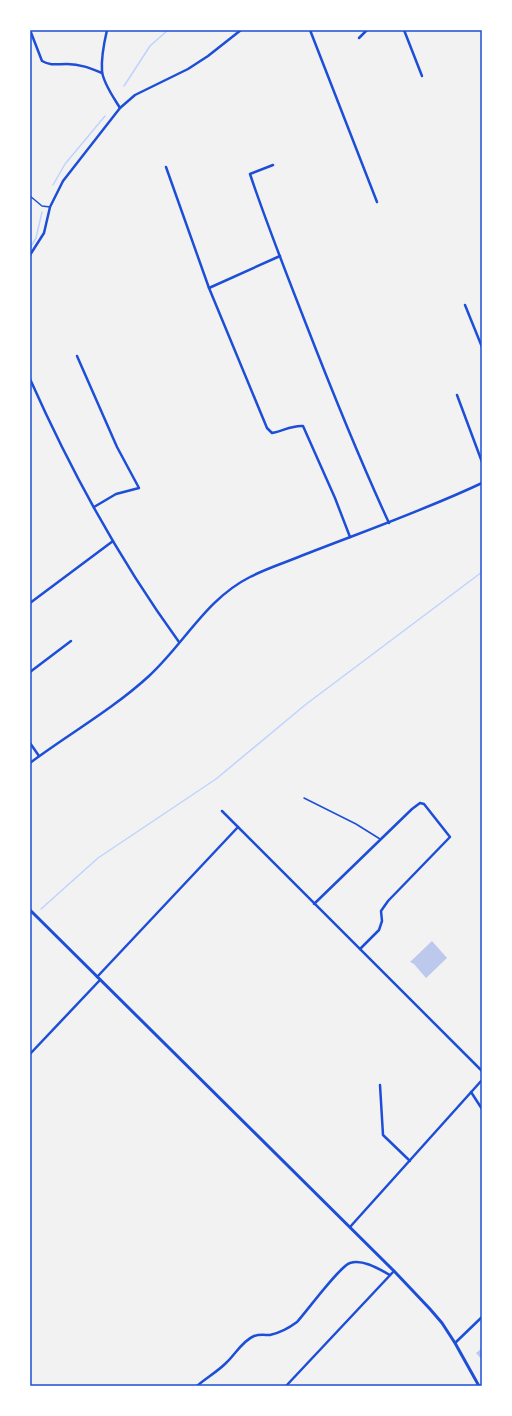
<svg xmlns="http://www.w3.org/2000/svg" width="512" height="1416" font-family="'Noto Sans',sans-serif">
  <rect width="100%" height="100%" fill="#f2f2f2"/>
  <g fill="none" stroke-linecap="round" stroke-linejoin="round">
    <g stroke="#bfd3fe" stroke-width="1.5">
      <polyline points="124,86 150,46 168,30"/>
      <polyline points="53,185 65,164 105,116"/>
      <polyline points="30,248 36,238 42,212"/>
      <polyline points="41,909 98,858 216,779 305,705 482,572"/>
      <polyline points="30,920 30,919"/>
    </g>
  </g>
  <g fill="#bdc9ec">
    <polygon points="432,941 447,958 426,978 414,964 410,962"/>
    <polygon points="482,1348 482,1360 476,1353"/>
  </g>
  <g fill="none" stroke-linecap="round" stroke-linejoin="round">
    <g stroke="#1d4ed8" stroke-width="1.5">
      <polyline points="30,196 42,206 50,207"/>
      <polyline points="304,798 356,824 380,839"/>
    </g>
    <g stroke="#1d4ed8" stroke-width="2.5">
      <path d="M30,30L42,61C51,66 57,64 67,64C80,64 90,68 102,73"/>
      <path d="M107,30C104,43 101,58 102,71C103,83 114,98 120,108"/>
      <polyline points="310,30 377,202"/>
      <polyline points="404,30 422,76"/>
      <polyline points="359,38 367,30"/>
      <path d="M273,165L250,174C267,225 287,275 306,324C332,391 359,458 389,523"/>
      <path d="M166,167L209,288L267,428L272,433C283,431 292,425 303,426L335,498L350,537"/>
      <polyline points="30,255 44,233 50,207 63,181 120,108 135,95 188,69 208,56 241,30"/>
      <polyline points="209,288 280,256"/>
      <polyline points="465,305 482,347"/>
      <polyline points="77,356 117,447 139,488 116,494 94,507"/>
      <path d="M30,379C71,471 120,561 179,642"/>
      <polyline points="457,395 482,462"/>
      <polyline points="30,603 113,541"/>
      <polyline points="30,672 71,641"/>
      <polyline points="30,743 39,756"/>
      <path d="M30,763C69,734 113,709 149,676C184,644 206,599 250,577C267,568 287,562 306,554C365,531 425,510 482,483"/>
      <polyline points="222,811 482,1071"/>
      <polyline points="314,904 412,809 420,803 424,804 450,837 388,901 381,911 382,921 379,930 360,949"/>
      <polyline points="97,977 238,827"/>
      <polyline points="30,1054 100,980"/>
      <polyline points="380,1085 383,1135 410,1161"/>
      <polyline points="471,1092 482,1109"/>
      <polyline points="350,1227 482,1080"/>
      <polyline points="455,1343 482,1317"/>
      <path d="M197,1386C206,1378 217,1372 226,1363C235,1355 242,1341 254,1336C259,1334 265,1335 270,1335C279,1333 289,1328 297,1322C307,1311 340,1266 350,1263C363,1259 379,1269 390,1275"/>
      <polyline points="286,1386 394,1271"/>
    </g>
    <polyline stroke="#1d4ed8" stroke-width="3" points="30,910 394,1271 430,1309 442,1323 455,1343 479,1386"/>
  </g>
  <rect width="512" height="1416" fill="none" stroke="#ffffff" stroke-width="62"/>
  <rect x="31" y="31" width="450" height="1354" fill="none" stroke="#1d4ed8" stroke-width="1.5"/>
</svg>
